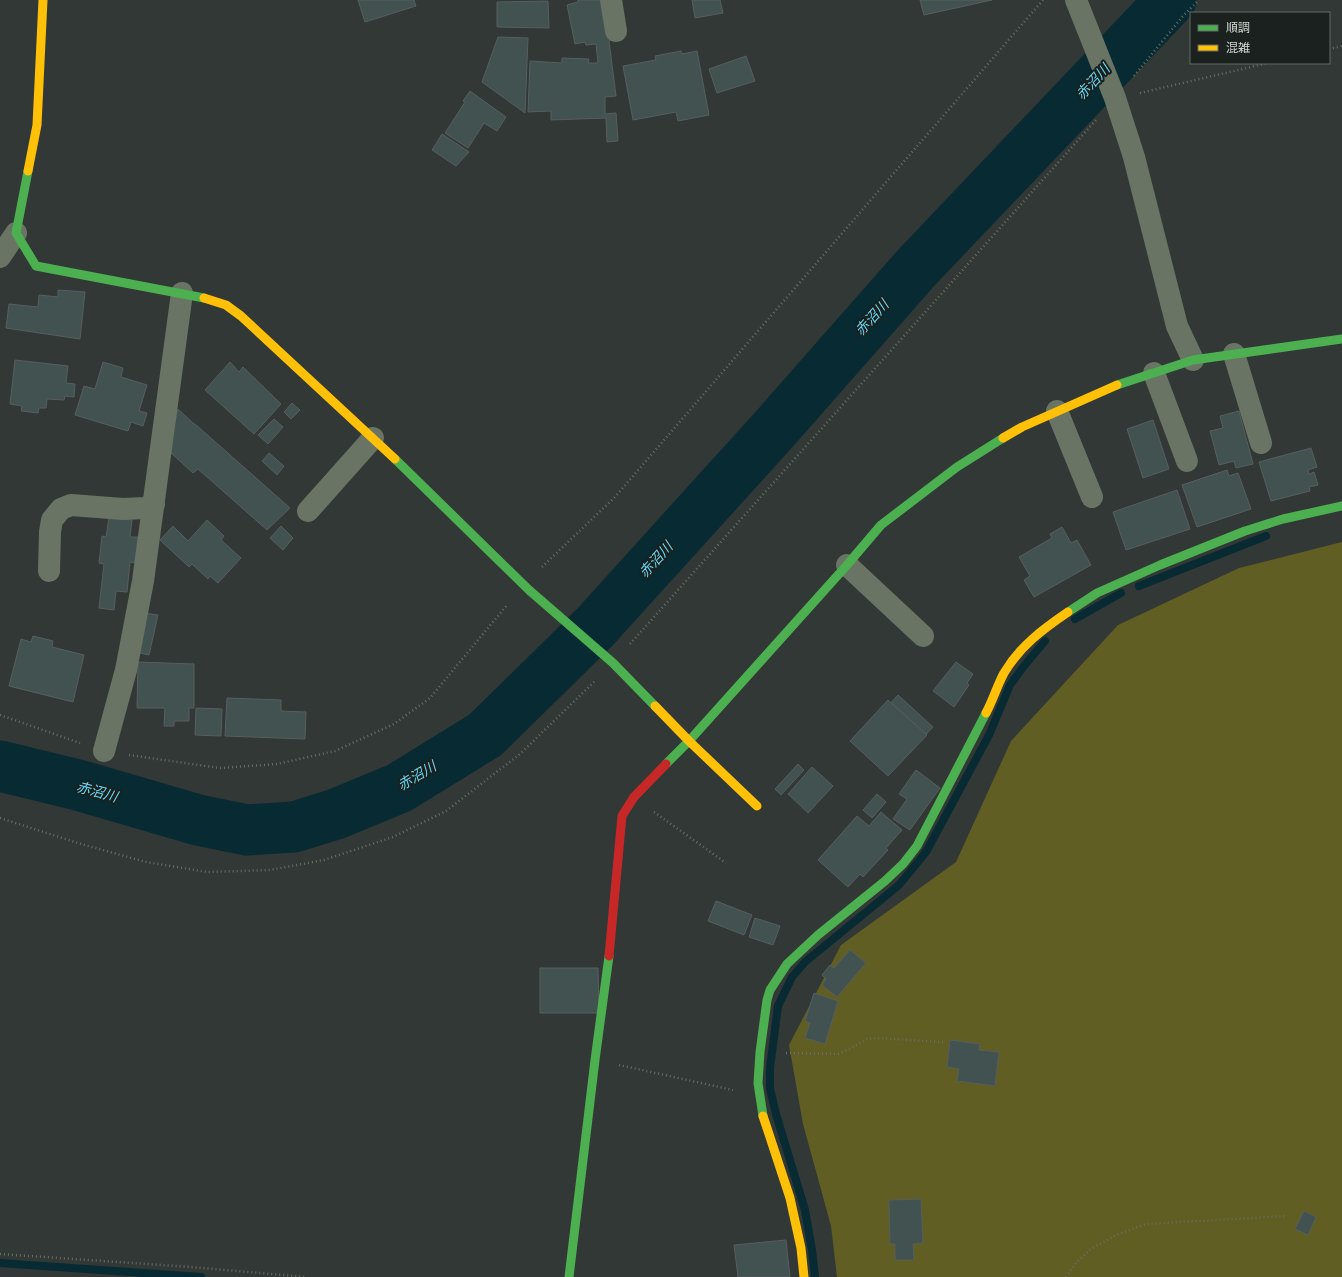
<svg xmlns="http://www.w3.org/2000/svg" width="1342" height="1277" font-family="'Nunito Sans','Noto Sans JP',sans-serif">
  <rect width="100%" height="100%" fill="#323835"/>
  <polygon fill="#605e22" points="1342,542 1342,1277 837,1277 831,1226 803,1124 789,1045 841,945 956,862 1011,741 1118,625 1239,568"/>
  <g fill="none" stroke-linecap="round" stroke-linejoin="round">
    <g stroke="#072a33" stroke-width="8">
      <polyline points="1139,586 1266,536"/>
      <polyline points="1075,619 1121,593"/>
      <polyline points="0,1263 201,1277"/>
      <polyline points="815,1277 812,1250 805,1210 776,1114 770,1089 770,1068 778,1006 792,977 805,962 899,885 926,852 989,735 1010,685 1024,666 1045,641"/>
    </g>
    <polyline stroke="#072a33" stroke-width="51" points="0,766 78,785 198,820 247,830 294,827 336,814 399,788 485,735 595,627 778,425 917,267 1171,0"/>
  </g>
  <g fill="#425250" stroke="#585e5d">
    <polygon points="358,0 414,0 416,6 365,22"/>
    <polygon points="578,0 604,0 611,40 609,41 616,96 605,97 605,114 616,113 618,141 607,142 606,118 551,120 551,111 528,112 530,61 562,63 562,58 589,59 588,63 598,63 596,44 586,45 585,42 575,44 567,5 578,2"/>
    <polygon points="692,0 720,0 723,13 695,18"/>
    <polygon points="920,0 992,0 924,15"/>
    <polygon points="548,1 549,28 497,27 497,2"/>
    <polygon points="498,37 528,38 525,113 482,82"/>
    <polygon points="681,51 682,54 697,51 709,115 678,121 676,112 633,120 623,66 656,60 655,56"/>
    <polygon points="746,56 755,81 717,93 709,69"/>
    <polygon points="470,91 506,117 497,131 484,123 468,148 445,133 465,102 463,101"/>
    <polygon points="442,134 469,152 456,166 432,150"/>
    <polygon points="58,290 85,292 80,339 6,328 9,304 38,307 39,295 58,297"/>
    <polygon points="15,360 68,366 66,383 75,384 74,397 65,396 64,400 47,399 46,408 39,408 38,413 21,411 22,406 10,404"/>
    <polygon points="103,362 123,368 121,377 147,385 139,411 147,413 143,426 131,422 128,431 75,415 84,386 95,389"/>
    <polygon points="230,362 239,372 243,367 281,404 254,434 205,390"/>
    <polygon points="292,403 300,410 291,419 284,412"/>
    <polygon points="178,409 194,424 195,424 290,508 267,530 198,469 193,473 170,452 172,449 169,445"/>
    <polygon points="1239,411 1253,464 1236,468 1234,461 1219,465 1210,431 1223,428 1220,416"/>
    <polygon points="274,419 283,427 268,444 258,435"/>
    <polygon points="1153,420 1169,469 1143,478 1127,429"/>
    <polygon points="1311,448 1317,467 1308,470 1309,474 1314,472 1318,485 1309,487 1310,491 1271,501 1259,462"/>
    <polygon points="269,453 284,466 277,475 262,461"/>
    <polygon points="1227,470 1229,476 1238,473 1251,509 1197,527 1182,485"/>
    <polygon points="1177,490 1190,529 1126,550 1113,512"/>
    <polygon points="109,517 132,520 130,537 138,537 135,563 130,562 127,592 116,591 114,610 99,608 104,564 99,563 102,536 106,537"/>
    <polygon points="207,520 224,536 221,540 241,558 218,583 210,576 208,579 192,564 189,567 160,540 173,526 188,541"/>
    <polygon points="281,526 293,538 283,550 270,538"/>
    <polygon points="1062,527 1071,543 1077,540 1091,565 1034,597 1024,580 1030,576 1019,557 1052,538 1050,534"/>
    <polygon points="144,613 158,615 149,655 135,652"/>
    <polygon points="33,636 53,641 52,647 84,655 73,702 9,686 21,639 31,642"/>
    <polygon points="138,662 194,664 194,708 189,708 189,721 174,721 174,726 164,726 165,708 137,708"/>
    <polygon points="956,662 973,674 967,683 969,685 954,707 933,691"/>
    <polygon points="898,695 933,727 893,770 865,745 885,722 879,716"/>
    <polygon points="227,698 281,700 281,711 306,712 305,739 225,736"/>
    <polygon points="888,700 927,735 888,776 850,741"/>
    <polygon points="196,708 222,709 221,736 195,735"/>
    <polygon points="798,764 804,770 781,795 775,789"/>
    <polygon points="812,767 833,786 808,813 788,794"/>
    <polygon points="916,770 940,788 910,830 893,819 907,799 899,794"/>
    <polygon points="877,794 886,802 872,818 863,810"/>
    <polygon points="881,812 902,830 886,848 888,850 863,877 860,874 848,887 818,860 857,816 869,826"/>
    <polygon points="716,901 752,915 744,935 708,921"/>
    <polygon points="755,918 780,926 773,945 749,937"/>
    <polygon points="850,950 866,963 837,997 822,985 826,979 822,975 830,965 834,968"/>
    <polygon points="540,968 598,968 599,1013 540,1013"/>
    <polygon points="814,993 838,1001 825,1044 805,1038 810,1023 805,1021"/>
    <polygon points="950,1040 980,1044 979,1050 999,1052 995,1086 957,1081 959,1069 947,1067"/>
    <polygon points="921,1199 923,1243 913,1244 914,1260 895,1260 895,1244 890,1244 889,1200"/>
    <polygon points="1304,1211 1316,1217 1308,1235 1295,1229"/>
    <polygon points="786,1240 790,1277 738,1277 734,1245"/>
  </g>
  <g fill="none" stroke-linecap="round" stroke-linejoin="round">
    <g stroke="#686e65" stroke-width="2.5" stroke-dasharray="1 3" stroke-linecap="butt">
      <polyline points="1329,49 1342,46"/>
      <polyline points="1134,76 1183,16 1199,0"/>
      <polyline points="1140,93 1268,63"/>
      <polyline points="542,567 615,497 1043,0"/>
      <polyline points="630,644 1096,120"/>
      <polyline points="0,715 80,743"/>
      <polyline points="129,755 220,768 277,764 335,751 394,724 430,698 507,605"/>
      <polyline points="654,812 726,863"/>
      <polyline points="0,818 81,844 146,862 207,872 270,870 324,860 393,837 446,811 520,754 595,681"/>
      <polyline points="786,1053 838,1054 848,1050 867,1039 877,1038 943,1042"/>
      <polyline points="619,1065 733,1090"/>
      <polyline points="0,1254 191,1267 306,1277"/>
      <polyline points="1066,1277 1077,1262 1091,1249 1116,1235 1146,1224 1286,1216"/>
    </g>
    <g stroke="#6a7465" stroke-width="22">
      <polyline points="611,0 616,31"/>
      <polyline points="1076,0 1115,98 1134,157 1177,326 1193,360"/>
      <polyline points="0,257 16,233"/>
      <polyline points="1234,354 1261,443"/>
      <polyline points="1154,373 1187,461"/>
      <polyline points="1057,411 1092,497"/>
      <polyline points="308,511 373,438"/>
      <polyline points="847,565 923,636"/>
      <polyline points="49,571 50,532 52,520 61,509 71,505 123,509 145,508 154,504"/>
      <polyline points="104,751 126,670 143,581 182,293"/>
    </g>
    <g stroke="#4caf50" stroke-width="9">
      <polyline points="28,171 16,233 36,266 204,298"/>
      <polyline points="1117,385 1193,360 1342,339"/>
      <polyline points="395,459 529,590 613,663 655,706"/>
      <polyline points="1068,612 1097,593 1160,565 1245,531 1283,519 1342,506"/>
      <polyline points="666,764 689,741 847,565 881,525 957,467 1003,438"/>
      <polyline points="763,1116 758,1083 760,1052 767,1000 770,990 787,964 818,935 885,881 903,864 917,846 986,713"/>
      <polyline points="569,1277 595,1060 609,956"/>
    </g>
    <g stroke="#ffc107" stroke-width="9">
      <polyline points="28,171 37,125 43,0"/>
      <polyline points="204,298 226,305 241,316 395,459"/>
      <polyline points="1003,438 1022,427 1117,385"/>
      <polyline points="655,706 689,741 757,806"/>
      <path d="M986,713C993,700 997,686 1004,673C1020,646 1043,629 1068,612"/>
      <polyline points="763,1116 790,1198 801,1248 804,1277"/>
    </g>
    <polyline stroke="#c62828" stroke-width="9" points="609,956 622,816 634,797 666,764"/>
  </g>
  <g text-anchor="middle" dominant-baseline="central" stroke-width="4" stroke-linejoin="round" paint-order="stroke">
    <g font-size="14" font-style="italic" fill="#65d9f9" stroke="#1b211e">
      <text transform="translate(1093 82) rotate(-47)">赤沼川</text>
      <text transform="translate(872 318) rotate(-48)">赤沼川</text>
      <text transform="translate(656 560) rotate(-48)">赤沼川</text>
      <text transform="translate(417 776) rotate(-31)">赤沼川</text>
      <text transform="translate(97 792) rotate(15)">赤沼川</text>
    </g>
  </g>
  <rect x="1190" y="12" width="140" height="52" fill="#1b211e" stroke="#636a66"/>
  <rect x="1198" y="25" width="20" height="6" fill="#4caf50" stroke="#636a66"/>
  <text x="1226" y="32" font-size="12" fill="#d0d7d3">順調</text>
  <rect x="1198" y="45" width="20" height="6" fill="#ffc107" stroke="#636a66"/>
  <text x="1226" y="52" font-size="12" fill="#d0d7d3">混雑</text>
</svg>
